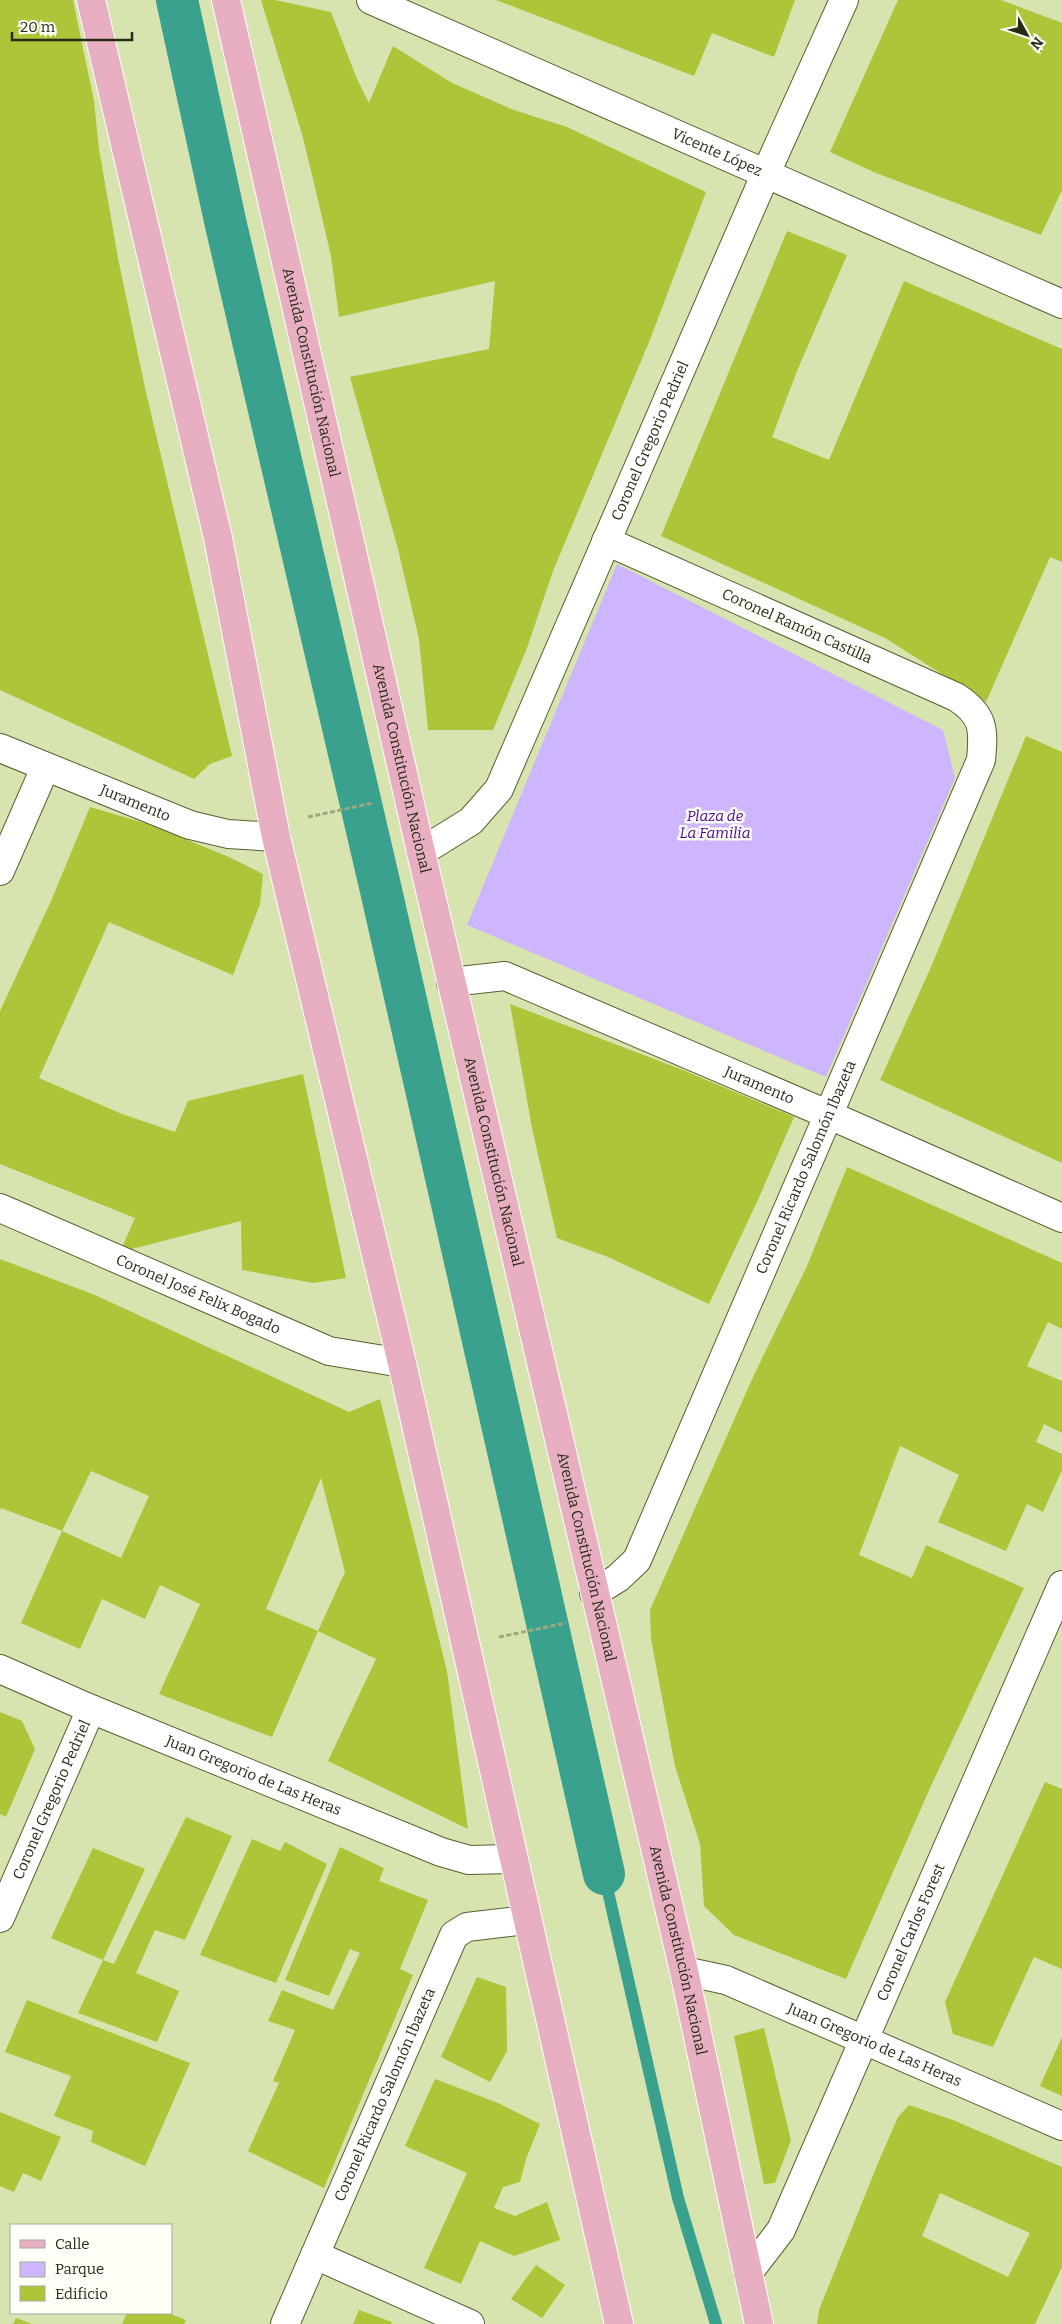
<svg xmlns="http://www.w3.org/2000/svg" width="1062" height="2324" font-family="Bitter,serif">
  <rect width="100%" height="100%" fill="#d7e4b0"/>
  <polygon fill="#ceb5ff" points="617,564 943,730 955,778 826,1077 467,925"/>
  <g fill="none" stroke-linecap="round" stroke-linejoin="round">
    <polyline stroke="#3aa18f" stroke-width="12" points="604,1874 678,2198 716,2324"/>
    <polyline stroke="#3aa18f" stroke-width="42" points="177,0 226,225 380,886 604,1874"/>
  </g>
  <g fill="#acc539" fill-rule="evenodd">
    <polygon points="0,0 73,0 94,101 99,149 118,258 145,388 232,756 210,764 194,779 0,690"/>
    <polygon points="261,0 275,0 331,12 357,79 369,103 393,46 452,83 514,110 567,127 706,192 649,342 553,571 527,648 493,730 428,730 419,639 398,549 350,377 489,349 495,281 339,317 331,256 314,183 302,134"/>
    <polygon points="496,0 795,0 774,57 712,33 694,76"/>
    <polygon points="898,0 1001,0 1062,23 1062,190 1041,235 876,173 830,152"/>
    <polygon points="787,231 847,255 797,371 772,437 829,460 904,281 1062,349 1062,562 1050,557 986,702 885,638 661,536"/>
    <polygon points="1026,736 1062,752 1062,1163 880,1080 931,967"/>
    <polygon points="90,807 148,824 229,857 263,874 260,904 233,975 109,922 39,1078 122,1114 175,1132 188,1101 303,1074 346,1278 313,1283 242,1270 241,1221 120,1252 135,1218 0,1164 0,1011 51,901"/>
    <polygon points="510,1004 683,1070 794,1117 757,1202 709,1304 608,1257 557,1238 532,1128"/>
    <polygon points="847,1167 1062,1263 1062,1329 1048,1322 1027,1366 1062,1381 1062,1433 1044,1424 1036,1442 1062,1454 1062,1470 1043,1512 1027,1504 1006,1551 938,1522 959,1475 900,1446 859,1555 912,1578 926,1545 1024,1588 930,1788 846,1979 734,1935 704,1906 700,1844 675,1766 651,1639 650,1610 753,1377 807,1266"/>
    <polygon points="0,1259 95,1295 349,1412 380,1399 447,1671 468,1829 328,1761 376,1659 318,1631 345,1572 321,1478 266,1609 318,1631 272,1737 159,1694 200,1604 160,1585 145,1619 102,1599 80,1649 21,1623 62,1531 121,1558 149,1496 91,1471 62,1531 1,1508 0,1511"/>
    <polygon points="0,1712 22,1721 35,1749 6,1817 0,1814"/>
    <polygon points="1045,1782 1062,1789 1062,1969 1034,1957 993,2047 953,2034 945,2002"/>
    <polygon points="186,1817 232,1836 185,1940 155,1930 136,1973 179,1991 157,2042 78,2013 103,1960 114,1964"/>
    <polygon points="252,1839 280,1851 285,1842 327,1864 276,1983 200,1955"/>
    <polygon points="340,1847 384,1868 379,1881 428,1900 400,1969 413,1975 324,2188 248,2151 279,2083 273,2081 295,2030 268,2021 282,1990 333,2010 360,1953 350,1949 329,1996 285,1980"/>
    <polygon points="93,1848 145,1869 103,1960 51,1938"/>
    <polygon points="477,1977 506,1987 507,2051 490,2082 441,2057"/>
    <polygon points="27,2000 190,2063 145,2166 91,2142 93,2131 54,2116 71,2076 5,2052"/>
    <polygon points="764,2028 791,2140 775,2183 764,2184 734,2036"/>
    <polygon points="1062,2037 1062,2096 1040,2086"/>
    <polygon points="435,2079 498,2103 540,2124 526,2159 520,2182 503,2187 494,2208 515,2216 547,2202 560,2240 514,2256 480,2241 461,2284 424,2268 467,2173 405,2146"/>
    <path d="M909,2105L953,2120L1062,2167V2267L1035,2324H817L819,2310L878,2163L898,2117ZM940,2193L1030,2233L1008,2277L922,2236Z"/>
    <polygon points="0,2112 61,2137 41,2181 23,2173 14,2192 0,2186"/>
    <polygon points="536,2265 565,2285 542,2318 511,2299"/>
    <polygon points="359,2310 392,2322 391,2324 353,2324"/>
    <polygon points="127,2313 168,2313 186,2320 184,2324 122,2324"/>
    <polygon points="16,2318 32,2324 13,2324"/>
  </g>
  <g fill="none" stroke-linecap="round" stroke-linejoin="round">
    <defs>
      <g id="minor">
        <path id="s1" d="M371,0L1062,304"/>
        <path id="s2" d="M0,748L190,825L228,834L276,837"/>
        <path id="s3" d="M421,852L471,821L499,789L766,173L844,0"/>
        <polyline points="0,871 45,768"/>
        <path id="s4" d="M451,982L505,976L827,1114L1062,1218"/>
        <path id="s5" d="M0,1208L329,1351L402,1363"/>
        <path id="s6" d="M594,1593L618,1578L637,1560L981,760C984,729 984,715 956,697L606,541"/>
        <path id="s7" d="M0,1669L91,1709L441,1852L469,1860L512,1859"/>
        <path id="s8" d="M0,1918L91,1709"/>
        <path id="s9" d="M684,1971L726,1980L1062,2126"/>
        <polyline points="315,2255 470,2324"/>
        <path id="s10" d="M748,2273L781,2230L1062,1585"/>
        <path id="s11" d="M285,2324L454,1935L467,1927L526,1920"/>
      </g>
      <g id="major">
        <polyline points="91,0 218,538 276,837 402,1363 619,2324"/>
        <path id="s12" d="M226,0L421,852L684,1971L759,2324"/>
      </g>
    </defs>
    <use href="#minor" stroke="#566031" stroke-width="30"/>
    <use href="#major" stroke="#fff" stroke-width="30"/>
    <g stroke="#9ea87e" stroke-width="3" stroke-dasharray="5 2.5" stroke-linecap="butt">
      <polyline points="308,817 373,803"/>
      <polyline points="499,1637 566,1623"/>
    </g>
    <use href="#minor" stroke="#fff" stroke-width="28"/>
    <use href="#major" stroke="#e8afc2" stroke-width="28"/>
  </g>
  <g text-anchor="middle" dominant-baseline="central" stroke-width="5" stroke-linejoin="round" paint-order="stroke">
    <g font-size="15" fill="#262b17" stroke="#fcfff5">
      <text stroke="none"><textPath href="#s1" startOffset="378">Vicente López</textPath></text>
      <text stroke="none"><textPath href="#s12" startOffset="382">Avenida Constitución Nacional</textPath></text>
      <text stroke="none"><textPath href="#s3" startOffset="481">Coronel Gregorio Pedriel</textPath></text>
      <text transform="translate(797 626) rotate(24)">Coronel Ramón Castilla</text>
      <text stroke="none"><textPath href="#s12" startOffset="788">Avenida Constitución Nacional</textPath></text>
      <text stroke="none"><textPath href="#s2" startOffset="146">Juramento</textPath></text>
      <text stroke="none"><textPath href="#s4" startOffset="331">Juramento</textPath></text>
      <text stroke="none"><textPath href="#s12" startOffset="1192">Avenida Constitución Nacional</textPath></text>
      <text stroke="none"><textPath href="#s6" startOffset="482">Coronel Ricardo Salomón Ibazeta</textPath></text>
      <text stroke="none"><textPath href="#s5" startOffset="216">Coronel José Felix Bogado</textPath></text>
      <text stroke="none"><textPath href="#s12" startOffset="1598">Avenida Constitución Nacional</textPath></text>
      <text stroke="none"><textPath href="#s7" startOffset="275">Juan Gregorio de Las Heras</textPath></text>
      <text stroke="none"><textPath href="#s8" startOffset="129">Coronel Gregorio Pedriel</textPath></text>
      <text stroke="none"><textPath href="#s10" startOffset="379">Coronel Carlos Forest</textPath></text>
      <text stroke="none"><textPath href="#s12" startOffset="2002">Avenida Constitución Nacional</textPath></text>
      <text stroke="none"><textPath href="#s9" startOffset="205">Juan Gregorio de Las Heras</textPath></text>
      <text stroke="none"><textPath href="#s11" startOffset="250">Coronel Ricardo Salomón Ibazeta</textPath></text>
    </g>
    <g font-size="15" font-style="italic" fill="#500091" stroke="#fcfff5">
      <text x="715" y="816">Plaza de<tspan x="715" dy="17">La Familia</tspan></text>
    </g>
  </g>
  <rect x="10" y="2224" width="162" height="90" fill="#fcfff5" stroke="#a6aa9c"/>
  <rect x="20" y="2240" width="25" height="8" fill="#e8afc2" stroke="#a6aa9c"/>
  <text x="55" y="2249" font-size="15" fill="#262b17">Calle</text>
  <rect x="20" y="2262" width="25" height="15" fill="#ceb5ff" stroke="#a6aa9c"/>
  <text x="55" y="2274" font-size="15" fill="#262b17">Parque</text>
  <rect x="20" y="2286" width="25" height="15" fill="#acc539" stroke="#a6aa9c"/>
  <text x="55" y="2299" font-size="15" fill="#262b17">Edificio</text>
  <g transform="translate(1027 35) rotate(130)" stroke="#fcfff5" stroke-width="4" paint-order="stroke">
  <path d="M0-4L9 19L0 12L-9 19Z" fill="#262b17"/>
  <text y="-8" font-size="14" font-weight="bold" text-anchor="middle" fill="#262b17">N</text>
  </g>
  <path d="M12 32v8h120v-8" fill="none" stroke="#262b17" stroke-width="2.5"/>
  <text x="20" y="32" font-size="15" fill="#262b17" stroke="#fcfff5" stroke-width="4" paint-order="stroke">20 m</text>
</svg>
